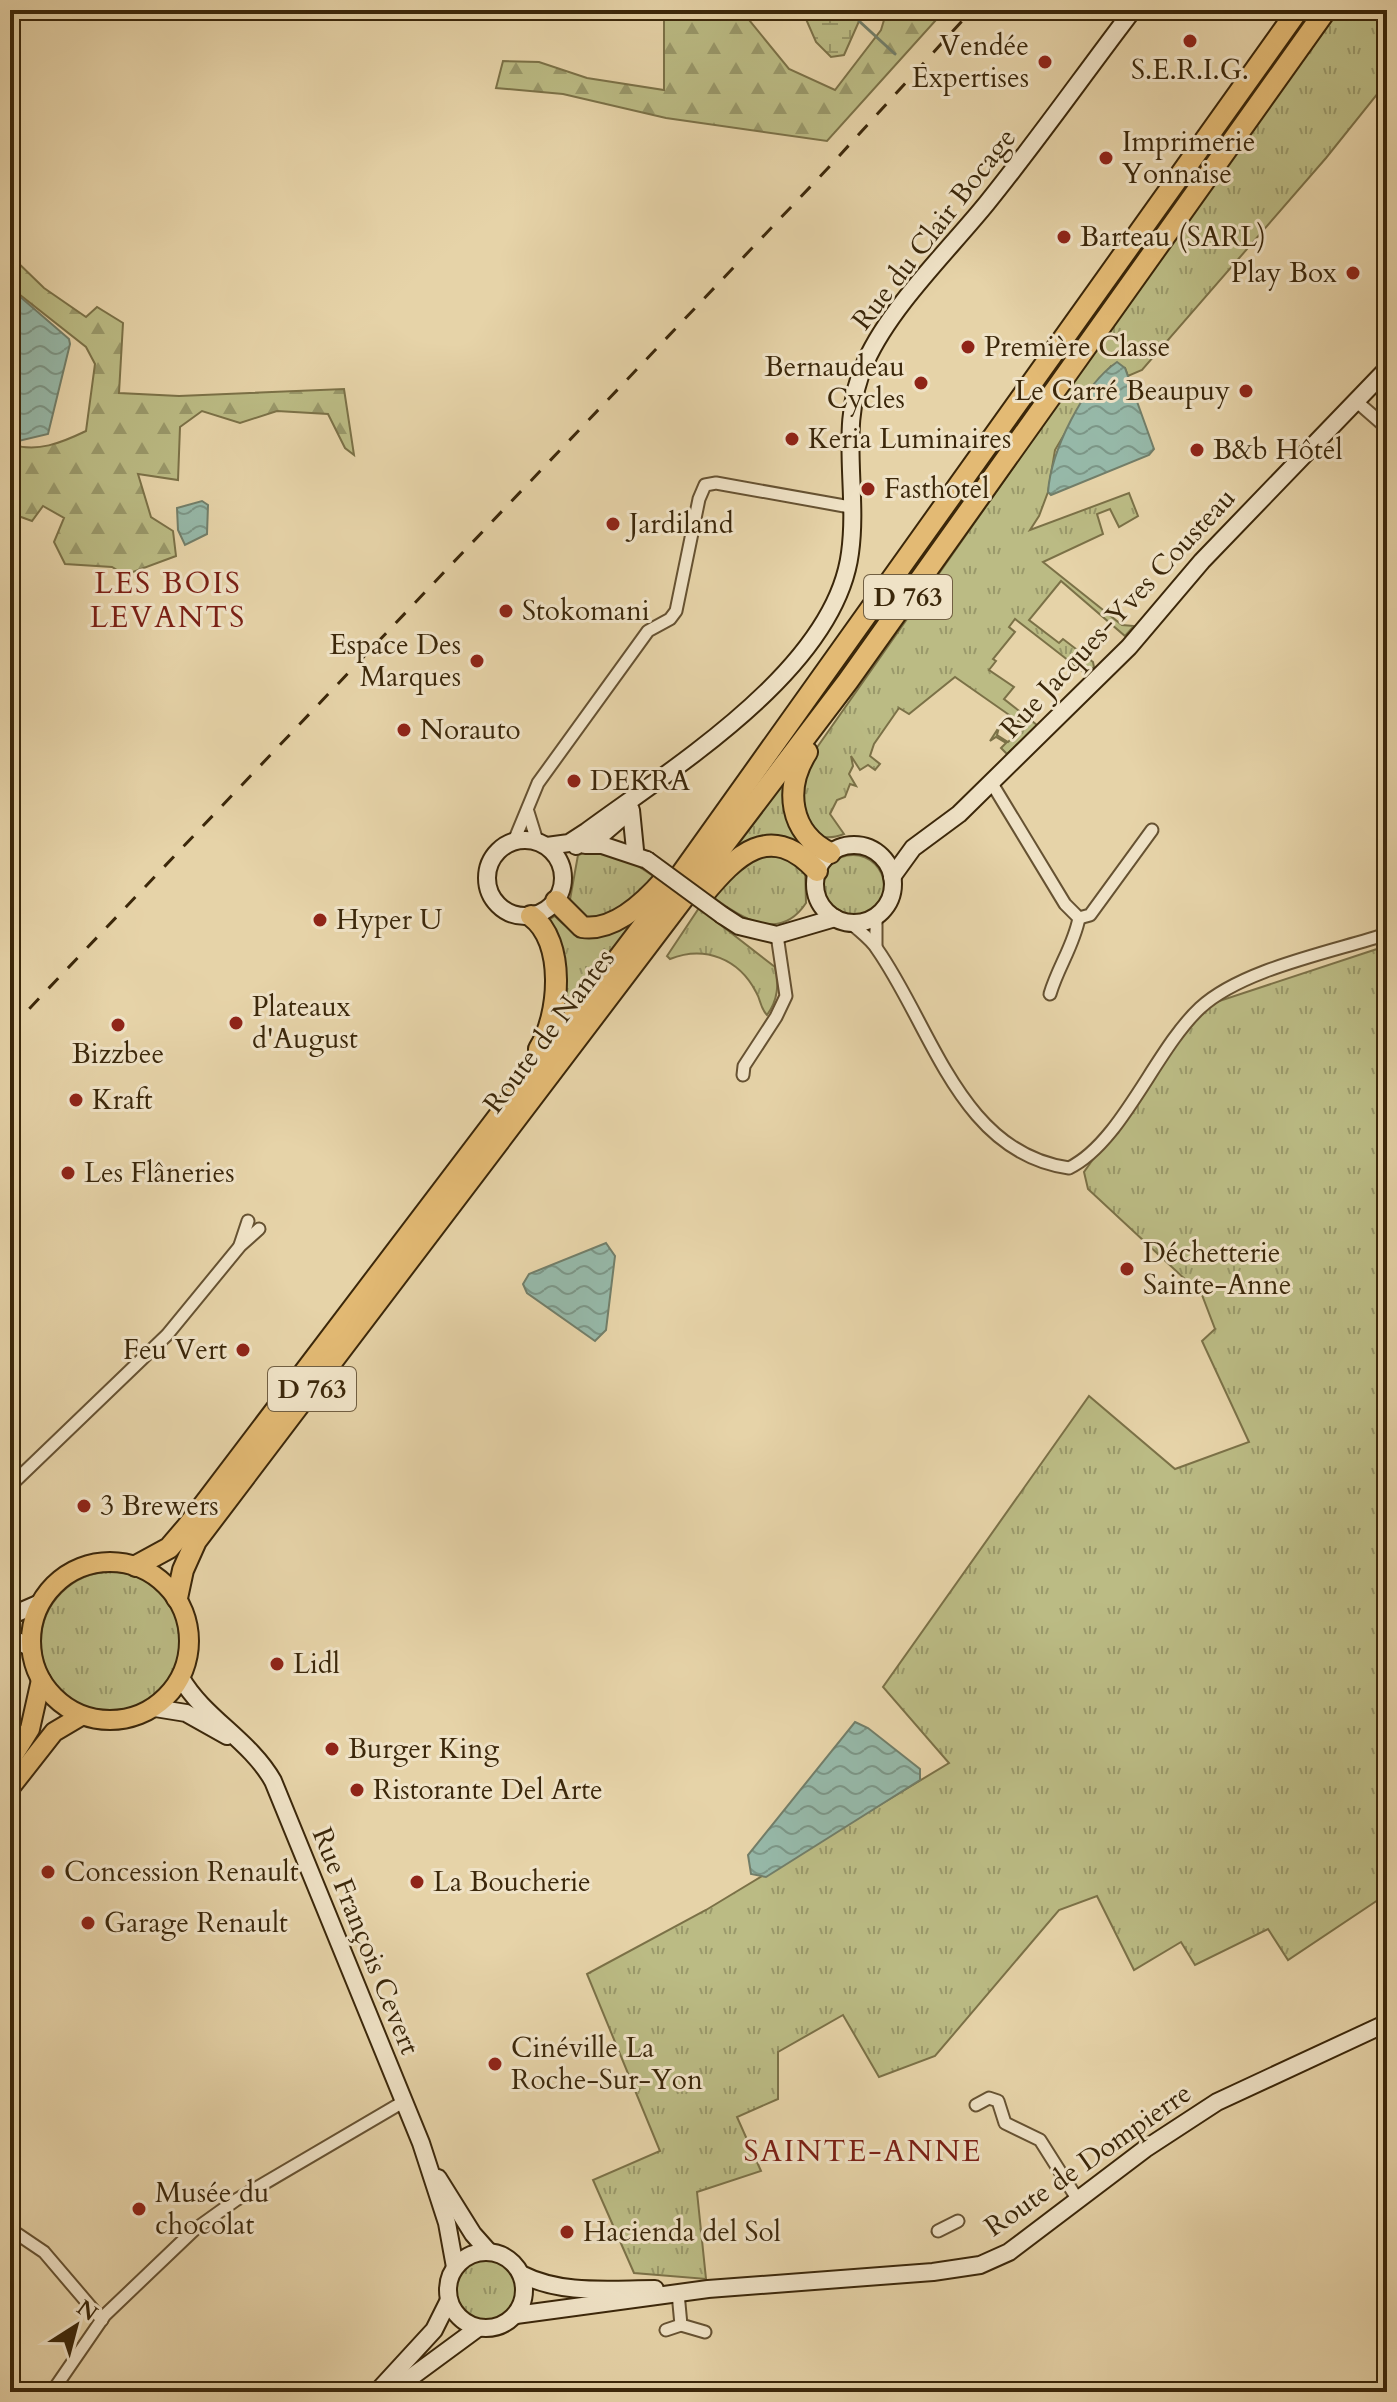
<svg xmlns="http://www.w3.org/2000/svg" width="1397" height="2402" font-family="Cardo,serif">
  <defs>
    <pattern id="grass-tufts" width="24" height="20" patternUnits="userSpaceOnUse" patternTransform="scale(2)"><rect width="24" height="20" fill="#bbbb84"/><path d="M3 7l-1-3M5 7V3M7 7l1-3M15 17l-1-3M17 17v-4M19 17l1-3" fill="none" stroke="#99986a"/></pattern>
    <pattern id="forest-firs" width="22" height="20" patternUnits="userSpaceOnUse" patternTransform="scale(2)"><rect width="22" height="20" fill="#bbbb84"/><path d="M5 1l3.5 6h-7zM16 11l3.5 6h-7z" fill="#99986a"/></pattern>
    <pattern id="wetland-marsh" width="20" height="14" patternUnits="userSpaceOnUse" patternTransform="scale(2)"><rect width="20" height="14" fill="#bbbb84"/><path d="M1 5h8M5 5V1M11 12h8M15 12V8" fill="none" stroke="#99986a"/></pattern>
    <pattern id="water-waves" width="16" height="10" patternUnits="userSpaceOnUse" patternTransform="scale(2)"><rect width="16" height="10" fill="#96b8a8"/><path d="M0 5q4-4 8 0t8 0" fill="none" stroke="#7c9687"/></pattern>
  </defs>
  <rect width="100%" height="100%" fill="#e6d3a8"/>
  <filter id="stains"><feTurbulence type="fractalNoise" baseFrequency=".0025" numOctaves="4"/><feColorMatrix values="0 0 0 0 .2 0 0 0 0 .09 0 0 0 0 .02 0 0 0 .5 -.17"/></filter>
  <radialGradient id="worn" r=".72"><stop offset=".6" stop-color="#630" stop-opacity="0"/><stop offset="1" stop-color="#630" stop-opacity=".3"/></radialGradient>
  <g fill="url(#grass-tufts)" stroke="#7b7147" stroke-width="2">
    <path d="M1339,10H1387V82L1326,158L1142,370L1128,376L1125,368L1111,366L1081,406L1055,450L1048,492L1039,516L1030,530L1129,493L1138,516L1119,527L1110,509L1097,514L1103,534L1043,562L1122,625L1134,626L1125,636L1061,581L1029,620L1059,643L1063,639L1093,662L1094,667L1087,675L1015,619L1009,627L1015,632L993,659L996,661L989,670L1014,687L1004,699L1037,725L1007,754L1001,748L1006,743L996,737L990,741L999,727L997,735L1008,742L1025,726L955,677L909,714L899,708L874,744L870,756L880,764L875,770L868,765L860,770L851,756L853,766L849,774L856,786L850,784L845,797L837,800L830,814L844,834C795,853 794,786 811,756L1177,234Z"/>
    <polygon points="789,778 810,856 786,844 711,877 774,792"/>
    <polygon points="597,849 632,862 659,880 639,902 587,923 569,905 578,855"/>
    <path d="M766,850L805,866L806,903C779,944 739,917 709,894L723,878Z"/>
    <circle cx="853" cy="886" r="31"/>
    <path d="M699,908L775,967C779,985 778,1000 767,1015C760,1008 761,1000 756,992C739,959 705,945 670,959L667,956Z"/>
    <path d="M555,916C578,942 597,931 626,922L633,926L562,1018L558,1009L547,921Z"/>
    <polygon points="1377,949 1387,962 1387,1905 1381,1898 1288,1960 1268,1929 1195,1965 1181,1942 1134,1970 1097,1896 1059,1910 935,2056 879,2077 843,2015 778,2052 778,2099 737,2117 761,2171 697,2192 706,2279 634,2273 593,2180 660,2151 587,1974 706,1910 949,1763 883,1687 1089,1396 1175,1469 1249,1442 1202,1341 1215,1329 1202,1295 1088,1189 1084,1172 1201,1007"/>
    <circle cx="111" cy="1642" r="70"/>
    <circle cx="486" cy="2290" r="30"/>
  </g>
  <g fill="url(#forest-firs)" stroke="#7b7147" stroke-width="2">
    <polygon points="664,10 741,10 789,69 835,90 881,30 887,10 945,10 827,141 666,118 563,94 496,88 503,61 539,62 587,78 664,90"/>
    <path d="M10,255L44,288L86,317L97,307L123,323L119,393L179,396L344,389L354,455L345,448L328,414L277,411L240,423L202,411L180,427L178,480L138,474L151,517L173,531L176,556L125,575L112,567L65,564L54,542L64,518L43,506L32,521L10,513V444C37,453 61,443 86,431L95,364L86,347L10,287Z"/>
  </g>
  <polygon fill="url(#wetland-marsh)" stroke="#7b7147" stroke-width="2" points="802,10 864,10 844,55 831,57 816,42"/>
  <g fill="url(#water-waves)" stroke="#727e69" stroke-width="2">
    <polygon points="10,288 69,339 70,344 48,434 10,443"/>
    <path d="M1117,362L1125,368L1154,449L1149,455L1051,495L1048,492C1051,451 1083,385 1117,362Z"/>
    <polygon points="202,501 208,505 207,534 185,545 178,530 177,508"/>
    <polygon points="606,1243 615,1256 606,1330 595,1341 527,1293 523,1284 529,1274"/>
    <polygon points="855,1722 868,1728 920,1769 920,1780 766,1877 751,1874 748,1855"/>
  </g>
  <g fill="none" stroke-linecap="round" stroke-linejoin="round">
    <polyline stroke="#727e69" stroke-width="3" points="859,21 895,54"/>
    <defs>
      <g id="street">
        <polyline points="1356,401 1387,428"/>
        <polyline points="991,782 1065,904 1079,918"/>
        <polyline points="528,812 537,841"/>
        <polyline points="514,841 538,783 648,631 670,619 676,611 699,499 705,485 716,483 850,507"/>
        <polyline points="876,916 876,947"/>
        <polyline points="1079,918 1090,915 1152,830"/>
        <path d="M851,923C859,931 871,939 877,949C932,1027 960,1153 1069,1168C1122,1142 1155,1050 1200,1008C1242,969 1332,952 1387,934"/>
        <path d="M1050,994C1058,967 1074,945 1079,918"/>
        <polyline points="743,1075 744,1066 776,1017 786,996 777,935"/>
        <polyline points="240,1245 248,1221"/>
        <polyline points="10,1486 167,1335 240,1246 259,1229"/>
        <polyline points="976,2105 989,2098 998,2101 1005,2123 1040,2140 1078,2200"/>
        <polyline points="10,2229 44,2252 102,2320"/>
        <polyline points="938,2231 958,2221"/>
        <polyline points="678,2293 681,2325 705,2332"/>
        <polyline points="666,2330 681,2325"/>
        <polyline points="52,2392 105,2315 194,2230 236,2200 403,2102"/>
      </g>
      <g id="secondary">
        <polyline points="631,810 635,850"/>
        <circle cx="525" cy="878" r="38"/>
        <polyline points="585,845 602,845 647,860"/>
        <circle cx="854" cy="884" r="39"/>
        <path d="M547,846L569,843L586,832C674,767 835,669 850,553C859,489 837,423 866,361C891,306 948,251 987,203C1038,140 1084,74 1133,10"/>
        <polyline points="576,846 588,838 598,838 626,814"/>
        <polyline points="892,877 913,848 959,814 1129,647 1202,561 1387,369"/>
        <polyline points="722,915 739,926 777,935 835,918"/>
        <polyline points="10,1616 40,1603"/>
        <polyline points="10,1637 31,1648"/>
        <path d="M181,1678C204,1718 250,1740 273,1781L421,2143L447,2223L455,2267"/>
        <polyline points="155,1708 186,1713 227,1736"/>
        <polyline points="438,2178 473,2234 489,2252"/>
        <circle cx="486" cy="2290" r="38"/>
        <path d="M521,2274C562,2295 610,2289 655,2289"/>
        <polyline points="516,2315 708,2289 933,2272 980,2265 1009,2252 1145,2149 1217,2102 1387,2023"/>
        <polyline points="377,2392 434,2330 449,2300"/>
        <polyline points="391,2392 478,2328"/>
      </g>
      <g id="primary">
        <circle cx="110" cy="1641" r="79"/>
        <polyline points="10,1761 30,1729 41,1680"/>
        <polyline points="10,1788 54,1732 81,1716"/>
      </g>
      <g id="highway">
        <path d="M807,752C784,788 789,833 830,853"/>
        <path d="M702,896C736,855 770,820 817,871"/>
        <path d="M556,901L582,927C614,932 645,902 665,879"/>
        <path d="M531,916C566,941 560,1016 539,1049"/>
        <polyline points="136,1566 169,1548 187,1527 665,897 1298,10"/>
        <polyline points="177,1598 183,1570 196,1541 848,681 1326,10"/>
      </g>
    </defs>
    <use href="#street" stroke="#665232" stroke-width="15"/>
    <use href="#secondary" stroke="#3b270a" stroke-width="20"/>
    <use href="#primary" stroke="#3b270a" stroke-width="22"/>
    <use href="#highway" stroke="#3b270a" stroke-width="24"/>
    <use href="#street" stroke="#efe2c6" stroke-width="11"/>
    <use href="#secondary" stroke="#efe2c6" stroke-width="16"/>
    <use href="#primary" stroke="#e3ba74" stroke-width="18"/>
    <use href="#highway" stroke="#e3ba74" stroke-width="20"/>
    <polyline stroke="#3b270a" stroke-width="3" stroke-dasharray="14 14" stroke-linecap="butt" points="10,1029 830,166 972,10"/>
    <defs>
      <polyline id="secondary-bridge" points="647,860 722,915"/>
    </defs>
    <use href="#secondary-bridge" stroke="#3b270a" stroke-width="20" stroke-linecap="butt"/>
    <use href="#secondary-bridge" stroke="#efe2c6" stroke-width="16"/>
  </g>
  <g fill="#8f2418" stroke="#efe2c6" stroke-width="3">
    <circle cx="1190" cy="41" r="8"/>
    <circle cx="1045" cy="62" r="8"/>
    <circle cx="1106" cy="158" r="8"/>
    <circle cx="1064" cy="237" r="8"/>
    <circle cx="1353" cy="273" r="8"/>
    <circle cx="968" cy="347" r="8"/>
    <circle cx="921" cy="383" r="8"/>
    <circle cx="1246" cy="391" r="8"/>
    <circle cx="792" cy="439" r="8"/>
    <circle cx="1197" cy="450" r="8"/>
    <circle cx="868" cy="489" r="8"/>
    <circle cx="613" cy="524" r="8"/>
    <circle cx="506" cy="611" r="8"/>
    <circle cx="477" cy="661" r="8"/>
    <circle cx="404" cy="730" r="8"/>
    <circle cx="574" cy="781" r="8"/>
    <circle cx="320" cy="920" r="8"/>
    <circle cx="236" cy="1023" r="8"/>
    <circle cx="118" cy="1025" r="8"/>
    <circle cx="76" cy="1100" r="8"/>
    <circle cx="68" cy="1173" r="8"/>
    <circle cx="1127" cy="1269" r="8"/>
    <circle cx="243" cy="1350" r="8"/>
    <circle cx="84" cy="1506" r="8"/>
    <circle cx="277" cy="1664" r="8"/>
    <circle cx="332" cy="1749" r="8"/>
    <circle cx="357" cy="1790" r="8"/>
    <circle cx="48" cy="1872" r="8"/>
    <circle cx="417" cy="1882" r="8"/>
    <circle cx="88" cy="1923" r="8"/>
    <circle cx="495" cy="2064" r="8"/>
    <circle cx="139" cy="2209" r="8"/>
    <circle cx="567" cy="2232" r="8"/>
  </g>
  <g text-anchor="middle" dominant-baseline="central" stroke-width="6" stroke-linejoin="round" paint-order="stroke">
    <g fill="#efe2c6" stroke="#715f42" stroke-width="2">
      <rect x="864" y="575" width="88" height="44" rx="6"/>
      <rect x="268" y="1367" width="88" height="44" rx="6"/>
    </g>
    <g font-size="26" font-weight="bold" fill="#3b270a">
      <text x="908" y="597">D 763</text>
      <text x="312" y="1389">D 763</text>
    </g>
    <g font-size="28" fill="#3b270a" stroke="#efe2c6" text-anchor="start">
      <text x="1029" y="46" text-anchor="end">Vendée<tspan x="1029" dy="32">Expertises</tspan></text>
      <text x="1190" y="70" text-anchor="middle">S.E.R.I.G.</text>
      <text x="1122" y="142">Imprimerie<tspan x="1122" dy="32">Yonnaise</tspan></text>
      <text x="1080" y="237">Barteau (SARL)</text>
      <text x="1337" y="273" text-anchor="end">Play Box</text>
      <text x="984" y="347">Première Classe</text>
      <text x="905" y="367" text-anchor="end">Bernaudeau<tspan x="905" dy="32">Cycles</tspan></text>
      <text x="1230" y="391" text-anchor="end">Le Carré Beaupuy</text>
      <text x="808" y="439">Keria Luminaires</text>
      <text x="1213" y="450">B&amp;b Hôtel</text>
      <text x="884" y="489">Fasthotel</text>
      <text x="629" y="524">Jardiland</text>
      <text x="522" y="611">Stokomani</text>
      <text x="461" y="645" text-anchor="end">Espace Des<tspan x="461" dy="32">Marques</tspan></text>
      <text x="420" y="730">Norauto</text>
      <text x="590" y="781">DEKRA</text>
      <text x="336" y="920">Hyper U</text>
      <text x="252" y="1007">Plateaux<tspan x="252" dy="32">d'August</tspan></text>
      <text x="118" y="1054" text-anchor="middle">Bizzbee</text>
      <text x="92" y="1100">Kraft</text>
      <text x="84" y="1173">Les Flâneries</text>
      <text x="1143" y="1253">Déchetterie<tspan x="1143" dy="32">Sainte-Anne</tspan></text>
      <text x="227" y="1350" text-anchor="end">Feu Vert</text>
      <text x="100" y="1506">3 Brewers</text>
      <text x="293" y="1664">Lidl</text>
      <text x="348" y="1749">Burger King</text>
      <text x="373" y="1790">Ristorante Del Arte</text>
      <text x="64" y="1872">Concession Renault</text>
      <text x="433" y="1882">La Boucherie</text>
      <text x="104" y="1923">Garage Renault</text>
      <text x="511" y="2048">Cinéville La<tspan x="511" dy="32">Roche-Sur-Yon</tspan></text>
      <text x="155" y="2193">Musée du<tspan x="155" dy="32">chocolat</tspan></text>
      <text x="583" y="2232">Hacienda del Sol</text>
    </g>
    <g font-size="28" fill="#3b270a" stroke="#efe2c6">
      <text transform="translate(934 229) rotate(-52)">Rue du Clair Bocage</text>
      <text transform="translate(1118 613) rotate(-47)">Rue Jacques-Yves Cousteau</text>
      <text transform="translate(549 1031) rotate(-53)">Route de Nantes</text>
      <text transform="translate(366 1941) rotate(68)">Rue François Cevert</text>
      <text transform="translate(1088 2160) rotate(-35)">Route de Dompierre</text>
    </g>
    <g font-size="30" letter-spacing="2" fill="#7a1f14" stroke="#efe2c6">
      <text x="168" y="583">LES BOIS<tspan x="168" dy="34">LEVANTS</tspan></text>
      <text x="863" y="2151">SAINTE-ANNE</text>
    </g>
  </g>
  <rect width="1397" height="2402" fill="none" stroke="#e6d3a8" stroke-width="40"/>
  <rect x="12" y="12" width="1373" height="2378" fill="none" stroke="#3b270a" stroke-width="4"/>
  <rect x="20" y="20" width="1357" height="2362" fill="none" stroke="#3b270a" stroke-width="2"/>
  <g transform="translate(76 2326) rotate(36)" stroke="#efe2c6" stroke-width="6" paint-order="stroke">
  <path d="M0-6L14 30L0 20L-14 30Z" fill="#3b270a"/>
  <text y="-12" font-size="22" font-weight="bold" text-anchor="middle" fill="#3b270a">N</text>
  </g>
  <rect width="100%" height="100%" filter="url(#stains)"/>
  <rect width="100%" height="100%" fill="url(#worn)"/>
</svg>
